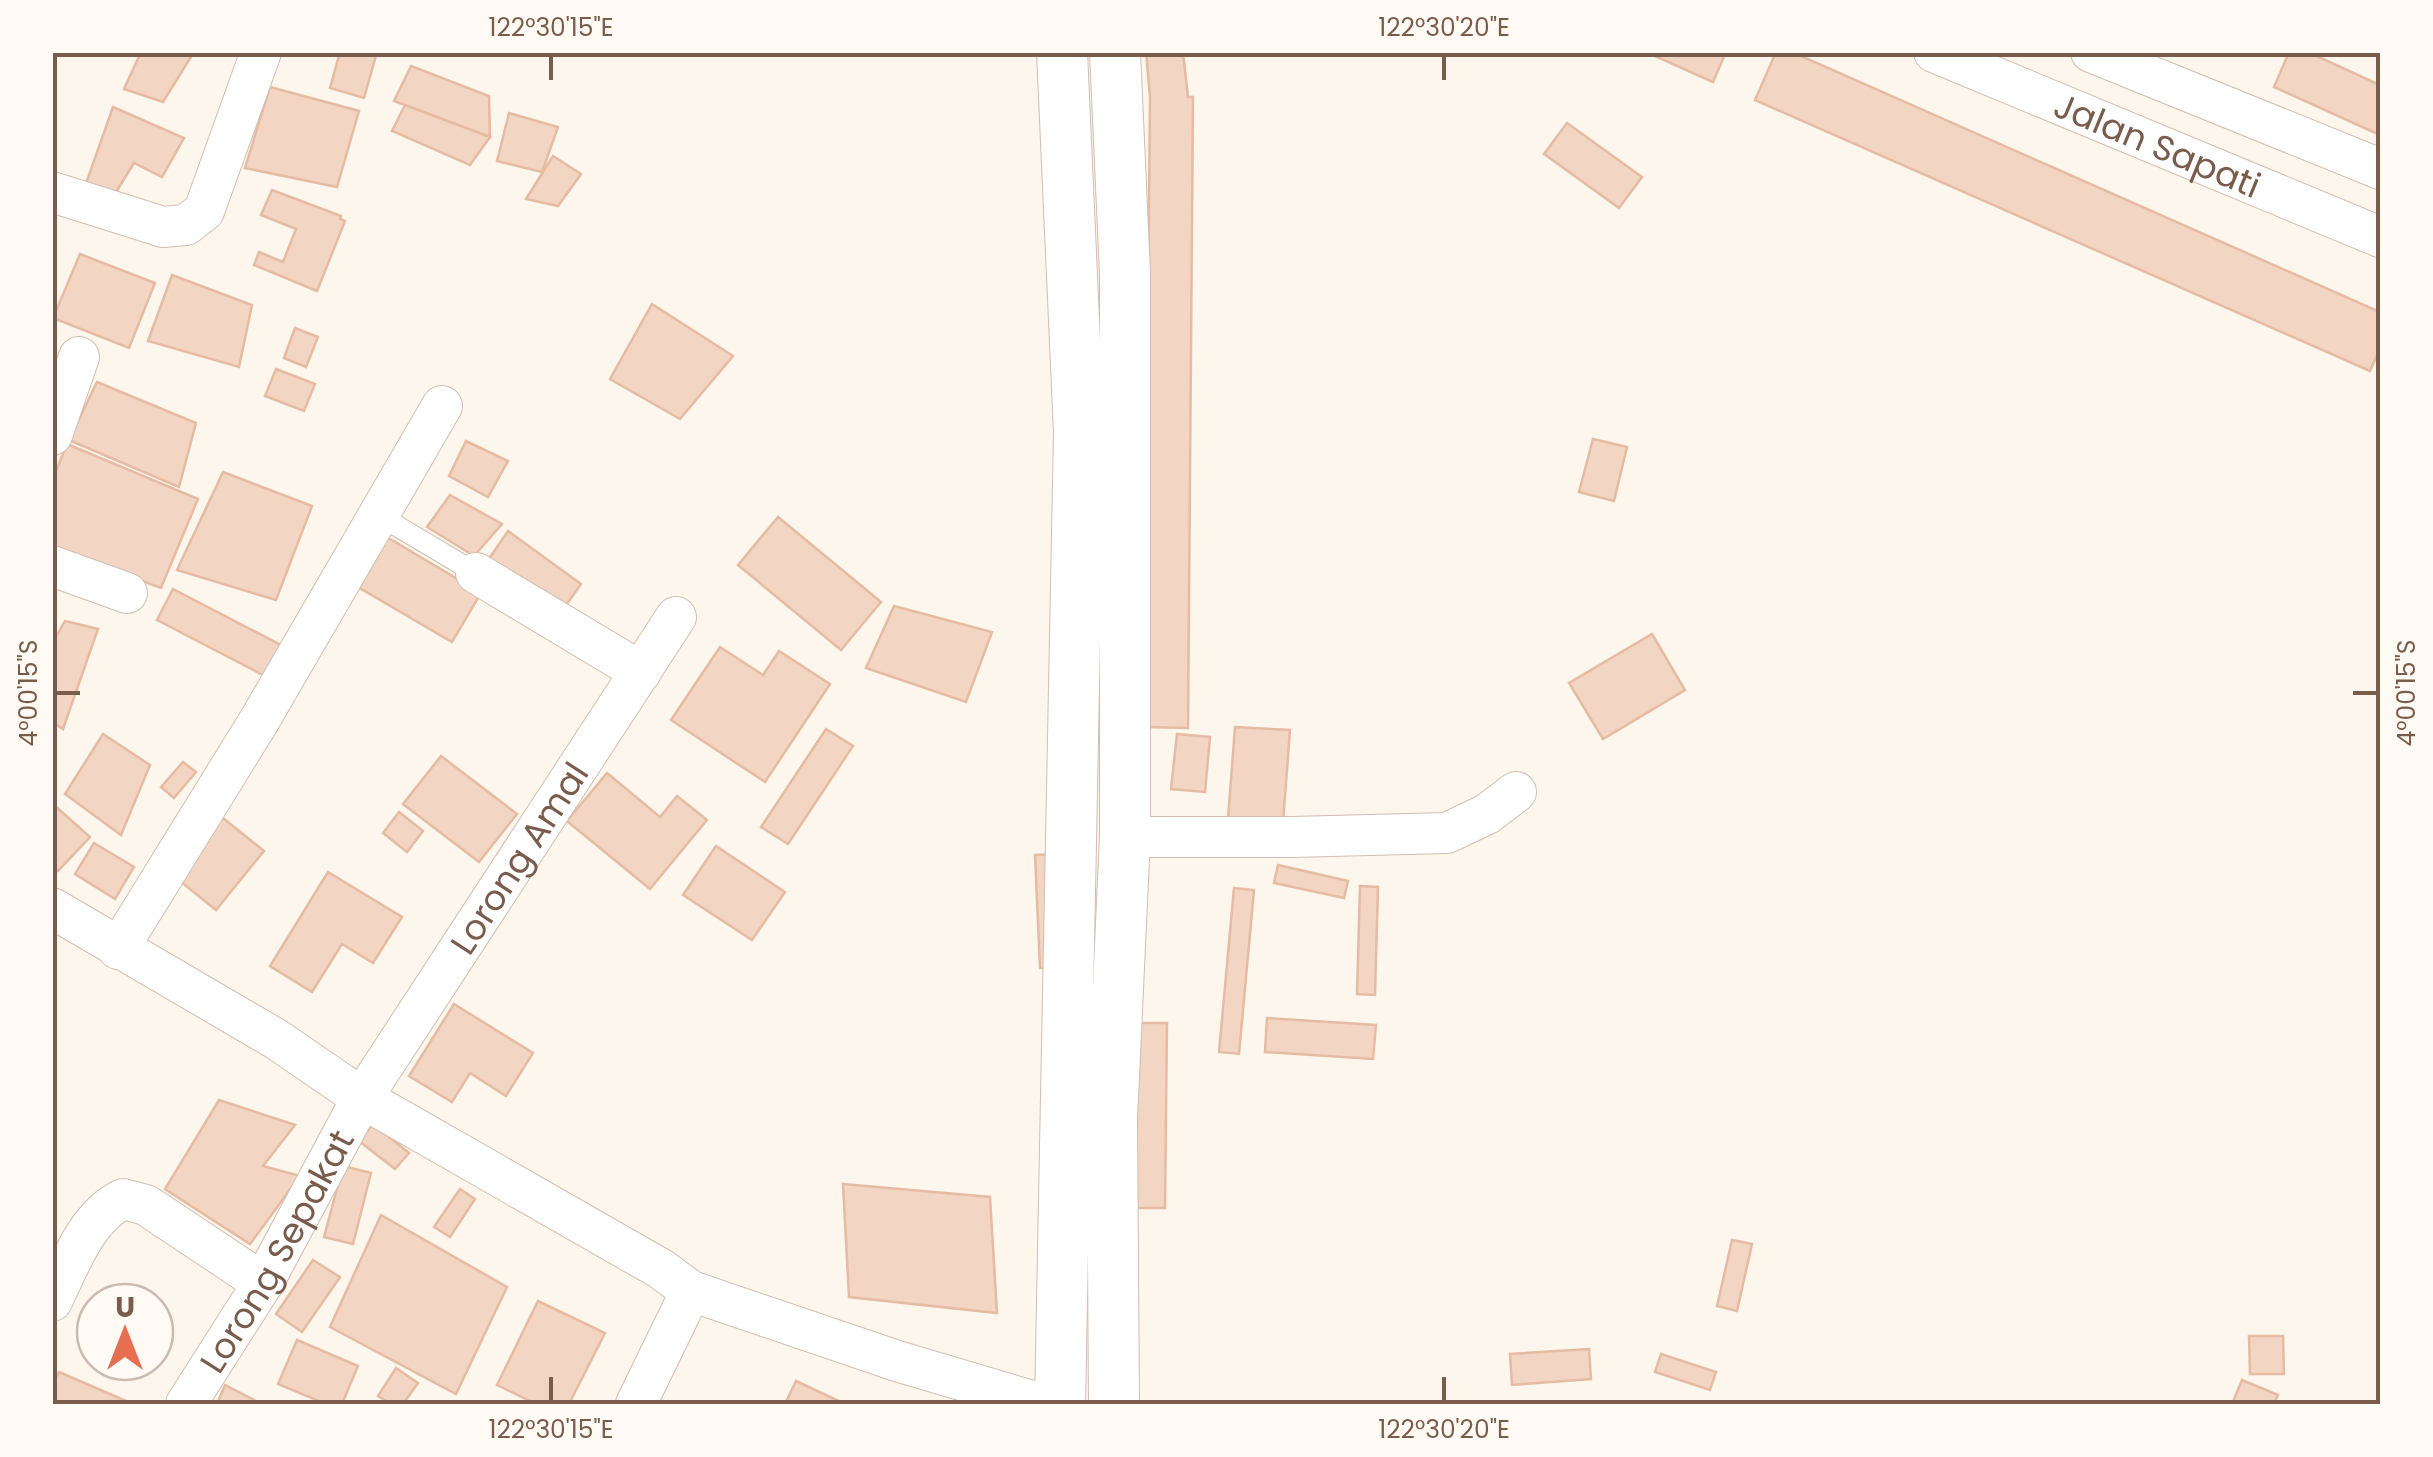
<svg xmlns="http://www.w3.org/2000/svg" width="2433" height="1457" font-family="Poppins,sans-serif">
  <rect width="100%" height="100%" fill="#fdf6ec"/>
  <g fill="#f3d5c3" stroke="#e6bba3" stroke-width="2.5">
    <polygon points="141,52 194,52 163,102 124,89"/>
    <polygon points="340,52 377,52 364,98 330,88"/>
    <polygon points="1146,52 1183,52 1188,97 1193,97 1188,728 1144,727 1150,97"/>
    <polygon points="1646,52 1726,52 1713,82"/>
    <polygon points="1776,52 1792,52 2380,312 2380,348 2370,371 1755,100"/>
    <polygon points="2289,52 2308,52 2380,85 2380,135 2274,87"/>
    <polygon points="411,66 489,96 490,137 394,101"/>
    <polygon points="270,87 359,111 337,187 245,168"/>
    <polygon points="405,105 490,137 470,165 392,131"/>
    <polygon points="113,107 184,138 162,177 134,163 110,202 83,192"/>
    <polygon points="509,113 558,127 542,172 497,161"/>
    <polygon points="1567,123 1642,177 1619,208 1544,154"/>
    <polygon points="553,156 581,174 558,206 526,199"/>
    <polygon points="272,190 341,216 340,219 345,221 317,291 254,265 259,252 283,262 296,229 261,215"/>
    <polygon points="80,254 155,283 129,348 53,318"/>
    <polygon points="172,275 252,305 239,367 148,341"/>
    <polygon points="652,304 733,356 680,419 610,379"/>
    <polygon points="295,328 318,337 306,367 284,358"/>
    <polygon points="276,369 315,384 304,411 265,396"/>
    <polygon points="97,382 196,423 179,487 69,440"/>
    <polygon points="1593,439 1627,447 1614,501 1579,492"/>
    <polygon points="466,441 508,461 488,497 449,476"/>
    <polygon points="67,444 198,499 161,588 52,548 52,481"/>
    <polygon points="223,472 312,506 276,600 177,570"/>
    <polygon points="450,495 502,524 474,556 427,527"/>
    <polygon points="778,517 881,602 841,650 738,565"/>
    <polygon points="508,531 581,584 559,615 486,563"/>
    <polygon points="380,533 481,593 452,642 351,583"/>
    <polygon points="173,589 281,645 265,676 157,620"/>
    <polygon points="894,606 992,632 966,702 866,668"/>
    <polygon points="65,621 98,629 63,729 52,722 52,644"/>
    <polygon points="1652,634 1685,690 1603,739 1569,683"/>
    <polygon points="720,647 763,675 779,651 830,684 765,782 671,720"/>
    <polygon points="1235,727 1290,730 1283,823 1228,819"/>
    <polygon points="826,729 853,746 788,844 761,827"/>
    <polygon points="103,734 150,765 121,835 65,794"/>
    <polygon points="1177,734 1210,737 1205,792 1171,789"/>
    <polygon points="441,756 517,814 479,862 403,804"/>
    <polygon points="183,762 196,772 174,798 161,787"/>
    <polygon points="607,773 660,817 677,796 707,820 650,889 567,821"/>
    <polygon points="53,804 90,837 58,871 52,865"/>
    <polygon points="399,812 423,831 407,852 383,833"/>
    <polygon points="218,814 264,851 216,910 170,873"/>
    <polygon points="94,843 134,867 115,899 75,874"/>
    <polygon points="716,846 785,892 752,940 683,895"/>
    <polygon points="1060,854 1065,967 1040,968 1035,855"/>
    <polygon points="1278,865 1348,881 1344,898 1274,883"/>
    <polygon points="328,872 402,917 373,963 342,944 312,992 270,966"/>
    <polygon points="1360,886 1378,887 1375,995 1357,994"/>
    <polygon points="1234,888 1254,890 1239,1054 1219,1052"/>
    <polygon points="454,1004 533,1053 506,1096 470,1073 452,1102 409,1076"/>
    <polygon points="1267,1018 1376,1025 1373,1059 1265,1052"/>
    <polygon points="1122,1023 1167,1023 1165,1208 1120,1208"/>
    <polygon points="219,1100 295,1125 263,1166 300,1176 250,1244 165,1189"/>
    <polygon points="373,1124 409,1153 395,1169 359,1141"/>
    <polygon points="343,1166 371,1173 353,1244 324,1237"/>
    <polygon points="843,1184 990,1197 997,1313 849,1297"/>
    <polygon points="460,1189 475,1199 450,1237 434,1227"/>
    <polygon points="381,1215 507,1287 456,1394 330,1327"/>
    <polygon points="1732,1240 1752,1244 1737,1311 1717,1306"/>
    <polygon points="313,1260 340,1277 302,1332 276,1314"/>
    <polygon points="538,1301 605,1333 569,1404 536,1404 497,1385"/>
    <polygon points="2249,1336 2283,1336 2284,1374 2250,1374"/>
    <polygon points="297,1340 358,1366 342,1404 326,1404 278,1384"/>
    <polygon points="1589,1349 1591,1379 1512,1385 1510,1354"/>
    <polygon points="1661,1354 1716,1372 1710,1390 1655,1372"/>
    <polygon points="396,1368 418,1383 403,1404 391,1404 378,1396"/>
    <polygon points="59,1372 133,1404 52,1404 52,1385"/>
    <polygon points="2242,1380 2278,1395 2274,1404 2232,1404"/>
    <polygon points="796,1381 845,1404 785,1404"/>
    <polygon points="225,1385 262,1404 217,1404"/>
  </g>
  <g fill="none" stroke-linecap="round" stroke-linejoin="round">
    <defs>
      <polyline id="service" points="380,516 476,573"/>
      <g id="minor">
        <path id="s1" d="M1934,52L2380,237"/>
        <polyline points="2091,52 2380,169"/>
        <polyline points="52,192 163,227 186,225 204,211 261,52"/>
        <polyline points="52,435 79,357"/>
        <polyline points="52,566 127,593"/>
        <polyline points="476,573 641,672"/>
        <polyline points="1125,837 1292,837 1447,833 1487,814 1516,792"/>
        <polyline points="52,908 276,1039 362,1098 661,1269 691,1291 897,1361 1042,1404"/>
        <polyline points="118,949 259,721 442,406"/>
        <path d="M52,1301C69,1266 86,1217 123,1199L146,1205L263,1283"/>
        <path id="s2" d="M186,1404L263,1283L362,1098L676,617"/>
        <polyline points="636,1404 691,1291"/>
      </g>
      <g id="tertiary">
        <polyline points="1060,1404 1079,432 1062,52"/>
        <polyline points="1114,1404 1112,1119 1125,837 1125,274 1115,52"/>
      </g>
    </defs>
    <use href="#service" stroke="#d1beb0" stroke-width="22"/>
    <use href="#minor" stroke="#d1beb0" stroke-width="42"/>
    <use href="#tertiary" stroke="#d1beb0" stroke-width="52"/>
    <use href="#service" stroke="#fff" stroke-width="20"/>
    <use href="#minor" stroke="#fff" stroke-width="40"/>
    <use href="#tertiary" stroke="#fff" stroke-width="50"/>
  </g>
  <path fill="none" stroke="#7a5c4d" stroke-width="4" d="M551,55V80M1444,55V80M55,693H80M2353,693H2378M551,1377V1402M1444,1377V1402"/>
  <g text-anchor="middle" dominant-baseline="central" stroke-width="8" stroke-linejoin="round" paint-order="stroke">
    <g font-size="35" fill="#7a5c4d" stroke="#fffaf3">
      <text stroke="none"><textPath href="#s1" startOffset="242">Jalan Sapati</textPath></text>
      <text stroke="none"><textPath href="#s2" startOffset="640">Lorong Amal</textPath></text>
      <text stroke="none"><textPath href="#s2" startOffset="178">Lorong Sepakat</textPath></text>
    </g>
  </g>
  <rect width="2433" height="1457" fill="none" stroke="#fffaf3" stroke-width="110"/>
  <g transform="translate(125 1332)"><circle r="48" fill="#fffaf3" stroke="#cabbb1" stroke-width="2.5"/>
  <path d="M0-8L18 38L0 25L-18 38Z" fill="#e76f51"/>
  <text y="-15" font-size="28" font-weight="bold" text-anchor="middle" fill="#7a5c4d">U</text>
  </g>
  <rect x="55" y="55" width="2323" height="1347" fill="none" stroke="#7a5c4d" stroke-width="4"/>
  <g font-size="25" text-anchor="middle" fill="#7a5c4d">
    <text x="551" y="36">122°30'15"E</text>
    <text x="1444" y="36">122°30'20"E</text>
    <text transform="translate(28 693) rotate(-90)" y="9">4°00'15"S</text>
    <text transform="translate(2406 693) rotate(-90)" y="9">4°00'15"S</text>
    <text x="551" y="1438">122°30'15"E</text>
    <text x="1444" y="1438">122°30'20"E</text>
  </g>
</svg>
